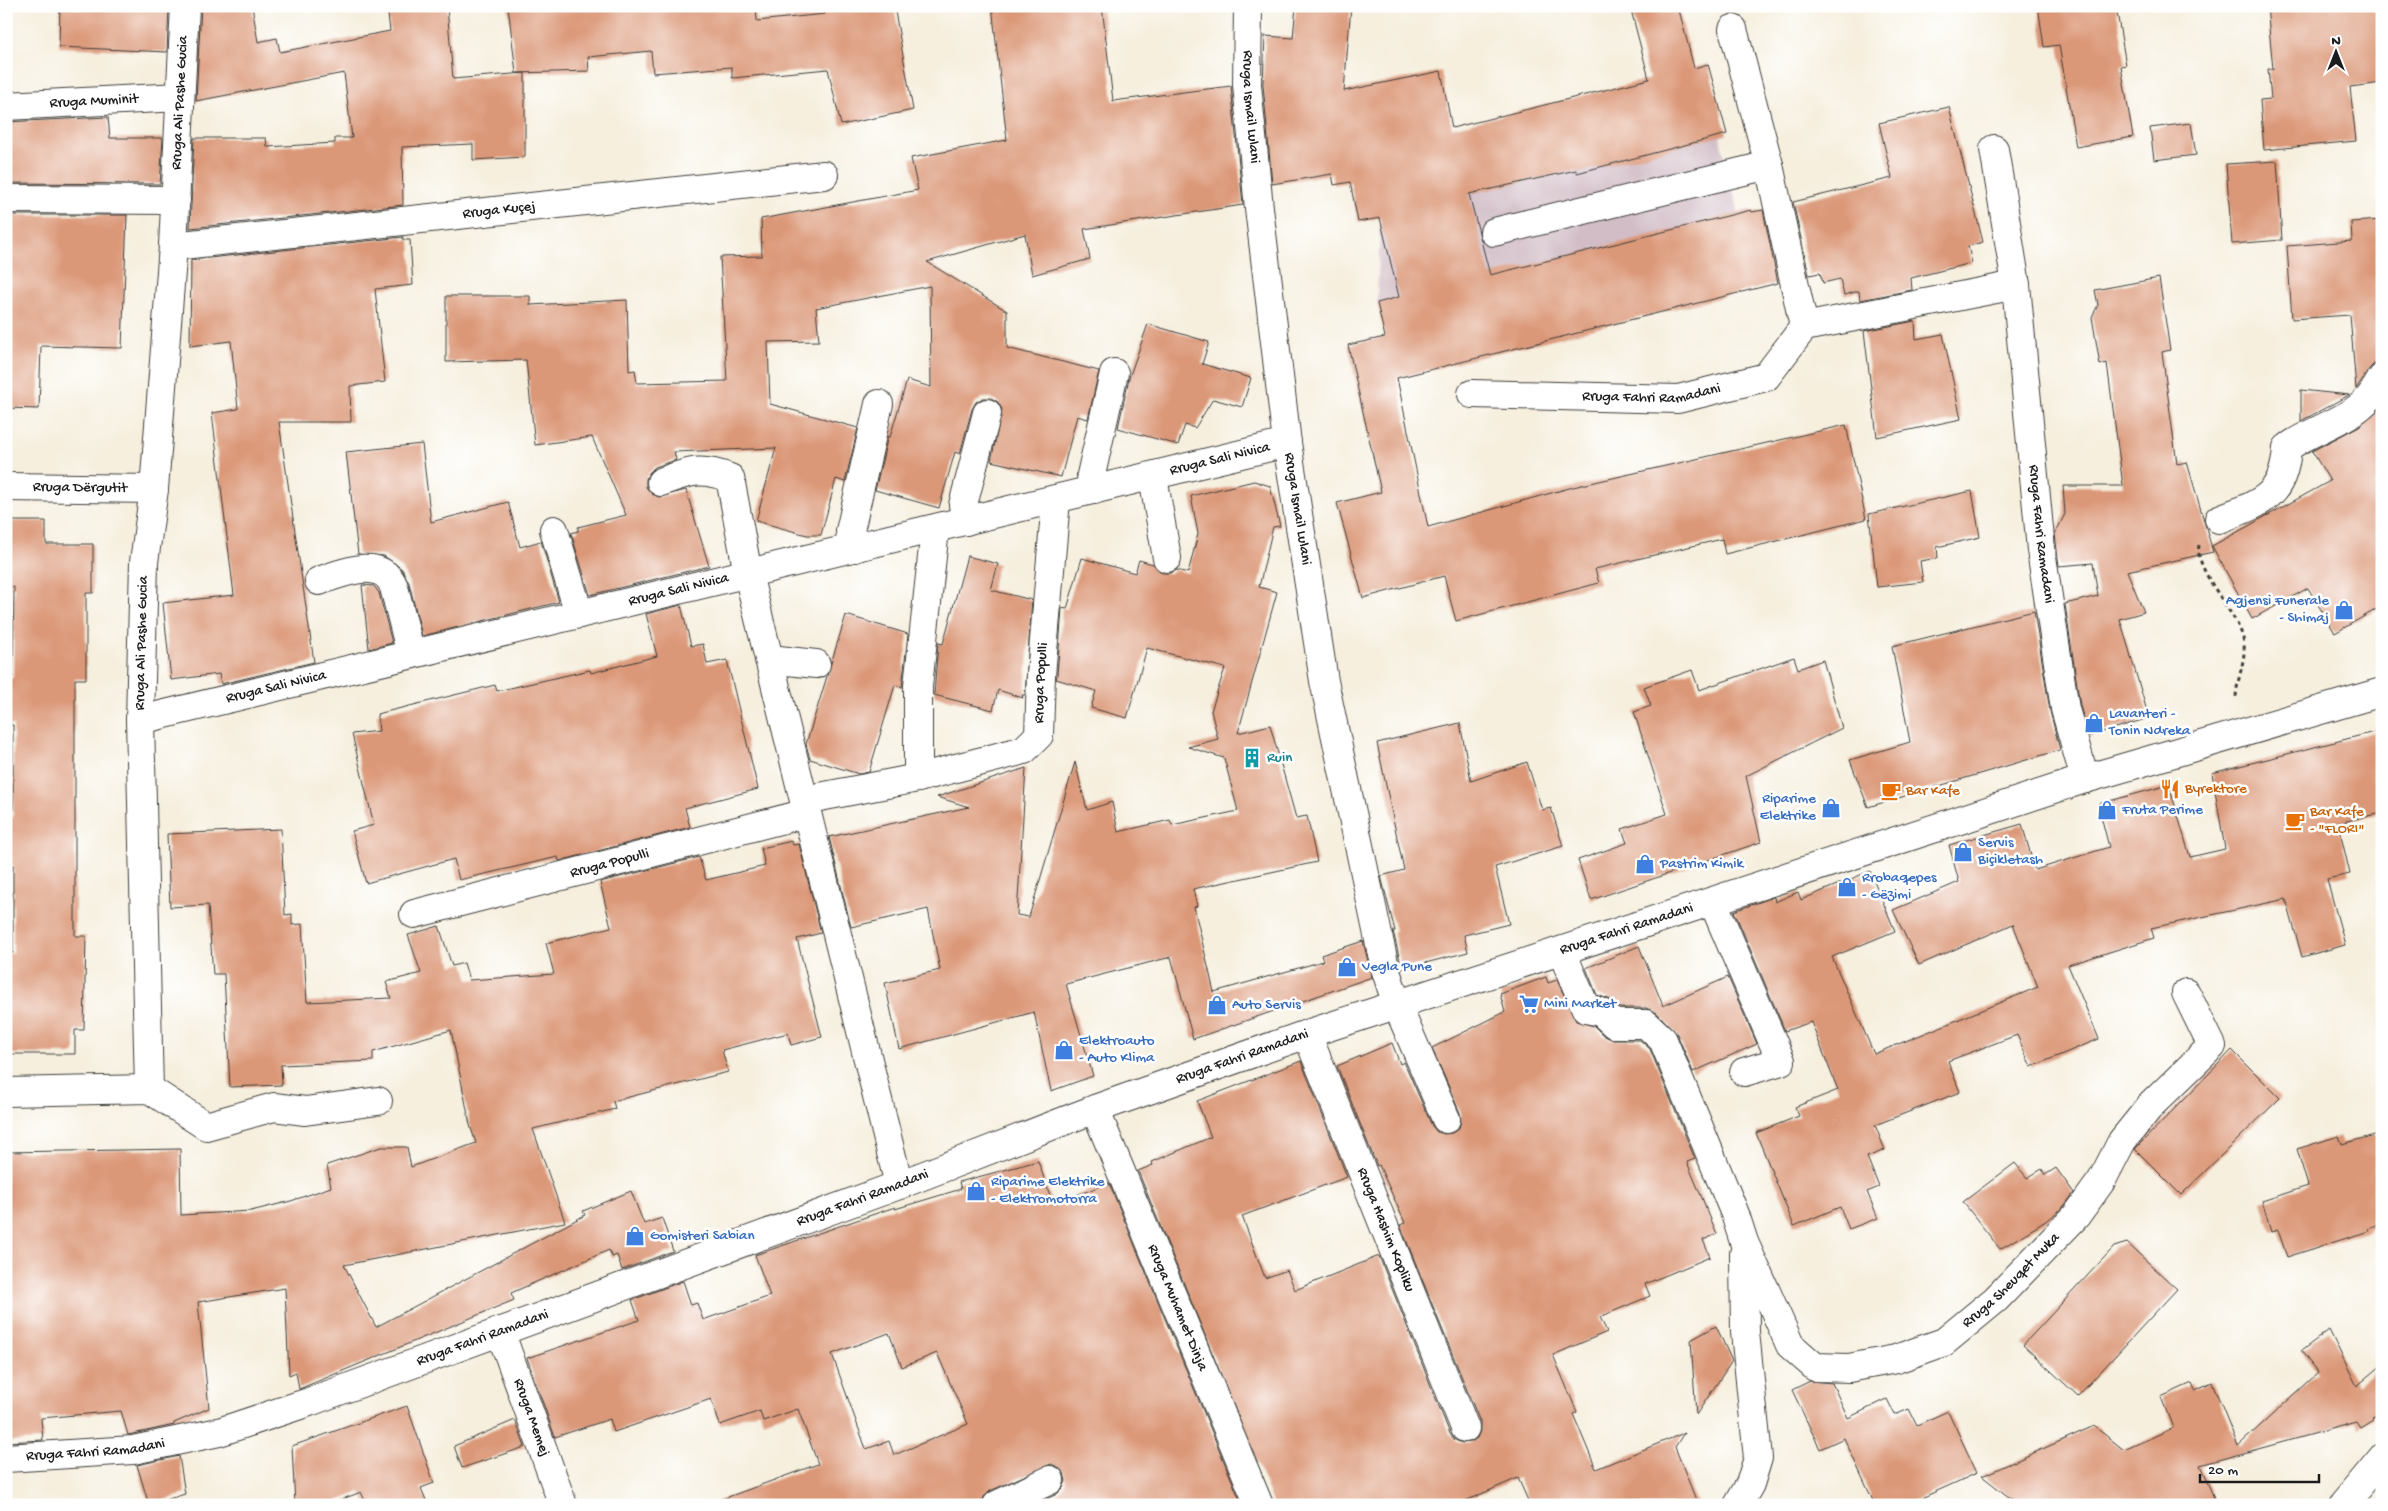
<svg xmlns="http://www.w3.org/2000/svg" width="2388" height="1511" font-family="'Gochi Hand',sans-serif">
  <rect width="100%" height="100%" fill="#fff"/>
  <filter id="ink" filterUnits="userSpaceOnUse"><feTurbulence type="fractalNoise" baseFrequency=".02" numOctaves="2"/><feDisplacementMap in="SourceGraphic" scale="10" xChannelSelector="R" yChannelSelector="G"/><feConvolveMatrix kernelMatrix="1 2 1 2 8 2 1 2 1" color-interpolation-filters="sRGB"/></filter>
  <filter id="wash" filterUnits="userSpaceOnUse"><feTurbulence type="fractalNoise" baseFrequency=".0096" numOctaves="4" result="noise"/><feDisplacementMap in="SourceGraphic" scale="20" xChannelSelector="R" yChannelSelector="G"/><feGaussianBlur stdDeviation="1.12" result="paint"/><feColorMatrix in="noise" values="0 0 0 0 0 0 0 0 0 0 0 0 0 0 0 0 0 1.4 0 .05"/><feComposite in="paint" operator="in"/></filter>
  <g filter="url(#wash)">
    <rect width="100%" height="100%" fill="#f6efde"/>
    <polygon fill="#d2bdc6" points="1708,64 1727,134 1720,137 1728,175 1739,212 1751,210 1770,285 1395,378 1377,303 1380,221 1364,148 1557,103"/>
    <g id="blocks">
      <g fill="#db9878" fill-rule="evenodd">
        <polygon points="60,6 169,6 167,52 59,47"/>
        <polygon points="201,6 252,6 258,42 277,38 280,52 390,31 387,6 447,6 453,79 525,73 525,157 473,160 473,144 402,147 403,205 190,228 194,138 266,138 267,147 335,143 335,138 352,138 344,73 196,101"/>
        <polygon points="508,6 756,6 757,21 825,14 823,6 894,6 913,110 841,125 828,69 732,78 732,67 653,73 651,51 588,57 589,71 516,73"/>
        <polygon points="992,6 1102,6 1113,101 1231,86 1243,205 1084,229 1090,259 1032,275 1025,234 927,262 1007,311 1007,348 1099,371 1088,419 1077,416 1061,477 991,461 1002,409 998,402 991,398 983,398 976,402 972,409 960,454 955,452 939,508 875,490 888,436 890,437 907,380 931,387 930,286 816,308 819,341 768,342 770,404 858,428 845,482 836,479 821,535 807,535 756,521 776,448 674,452 676,460 655,467 649,473 646,479 646,487 652,494 659,497 686,490 709,566 590,595 571,533 578,531 578,527 626,515 592,437 535,445 526,360 446,362 446,296 530,296 530,305 627,300 629,371 635,370 637,383 727,381 720,257 762,256 761,219 918,190 911,158 1007,140"/>
        <polygon points="1296,6 1351,6 1344,91 1441,71 1452,128 1649,79 1630,6 1678,6 1694,68 1708,64 1727,134 1577,173 1576,170 1469,194 1490,275 1751,210 1752,212 1763,210 1778,283 1397,378 1428,527 1573,487 1846,425 1866,519 1725,554 1722,539 1595,569 1599,583 1456,621 1444,576 1363,598 1337,503 1381,492 1348,345 1385,337 1377,303 1399,297 1380,218 1358,222 1350,182 1334,185 1332,174 1272,184 1263,84 1265,36 1293,38"/>
        <polygon points="2038,6 2116,6 2126,65 2121,66 2133,137 2076,147 2059,45 2044,47"/>
        <polygon points="2267,6 2382,6 2382,83 2350,87 2356,141 2264,150 2260,100 2271,99 2268,69 2273,69"/>
        <polygon points="1949,107 1983,242 1968,246 1972,263 1911,278 1912,290 1860,300 1859,291 1844,295 1840,279 1823,283 1820,273 1809,275 1793,202 1892,178 1879,123"/>
        <polygon points="108,117 110,138 163,138 160,184 6,183 6,122"/>
        <polygon points="2191,123 2196,155 2154,160 2150,128"/>
        <polygon points="2277,161 2282,240 2232,244 2226,164"/>
        <polygon points="6,215 127,215 122,348 41,346 39,409 6,408"/>
        <polygon points="2382,220 2382,363 2374,364 2369,369 2356,389 2350,315 2292,319 2287,246 2352,241 2351,222"/>
        <polygon points="403,237 403,240 410,240 413,285 375,289 385,382 350,386 351,422 279,422 314,662 221,684 219,674 171,680 163,603 234,595 212,413 238,409 231,341 190,346 191,260"/>
        <polygon points="2159,278 2170,350 2162,352 2177,464 2187,462 2213,552 2127,571 2144,612 2120,619 2149,718 2089,736 2080,706 2065,604 2098,596 2093,563 2059,566 2055,534 2065,514 2063,486 2123,486 2107,363 2100,365 2092,317 2098,305 2095,290"/>
        <polygon points="1915,321 1916,339 1943,334 1961,419 1877,437 1864,331"/>
        <polygon points="1148,324 1209,342 1202,364 1251,378 1242,407 1213,399 1195,428 1185,425 1178,445 1118,428 1129,378"/>
        <polygon points="2301,390 2349,395 2301,421"/>
        <polygon points="2382,407 2382,606 2335,633 2308,588 2252,619 2212,546 2330,481 2312,451 2359,426"/>
        <polygon points="422,444 431,522 508,502 520,547 541,541 559,602 422,636 409,583 402,569 384,556 358,554 346,452"/>
        <polygon points="1254,481 1270,486 1280,526 1273,527 1259,587 1277,592 1238,733 1270,725 1296,818 1307,816 1317,862 1193,889 1197,906 1194,907 1214,992 1323,961 1321,955 1363,941 1372,977 1193,1039 1171,957 1066,984 1093,1076 1051,1091 1034,1012 899,1049 885,983 940,970 928,909 851,927 829,837 969,807 937,797 1026,768 1017,915 1029,917 1075,762 1087,810 1112,802 1118,832 1170,820 1172,825 1238,811 1224,758 1188,747 1218,739 1211,711 1225,668 1147,648 1127,718 1091,708 1096,691 1056,679 1057,676 1062,608 1067,609 1082,558 1135,573 1139,560 1153,564 1162,573 1170,573 1177,570 1188,573 1198,534 1191,496"/>
        <polygon points="1972,491 1980,537 1937,547 1938,558 1920,561 1923,582 1877,587 1869,514"/>
        <polygon points="6,521 46,521 46,544 93,544 93,593 86,593 86,679 75,679 75,936 86,936 84,1030 75,1030 75,1054 6,1054 6,953 13,953 13,865 6,865 6,818 13,818 13,725 6,725 6,677 13,677 14,587 6,587"/>
        <polygon points="967,556 998,564 991,590 1032,600 1025,695 1022,695 1023,698 998,690 993,710 934,695 938,643 943,644"/>
        <polygon points="362,585 374,586 379,593 392,643 369,649"/>
        <polygon points="681,605 691,646 703,644 707,664 727,660 758,789 685,808 690,827 559,861 558,857 459,880 454,859 366,883 352,831 374,825 352,734 379,731 377,714 495,685 497,691 590,670 591,673 657,656 646,614"/>
        <polygon points="2034,611 2050,711 2060,750 1868,807 1850,760 1910,742 1892,646"/>
        <polygon points="846,615 908,634 902,687 895,685 869,772 859,774 810,759 806,744"/>
        <polygon points="1794,657 1798,669 1823,660 1842,728 1746,776 1761,842 1591,900 1578,860 1627,843 1622,829 1667,814 1634,712 1651,706 1644,687 1692,670 1699,690"/>
        <polygon points="1460,723 1471,781 1527,762 1542,810 1551,808 1563,846 1495,867 1509,924 1464,935 1468,952 1402,969 1393,931 1395,931 1381,876 1404,870 1377,743"/>
        <polygon points="2382,730 2382,813 2338,823 2350,874 2327,879 2345,945 2302,957 2286,899 2151,928 2154,938 2068,965 2099,1039 2031,1067 2017,1035 1948,1061 1960,1092 1875,1125 1885,1150 1867,1157 1879,1187 1867,1192 1878,1218 1849,1229 1840,1207 1794,1226 1756,1133 1799,1116 1795,1107 1838,1090 1811,1022 1785,1031 1734,911 1774,897 1775,902 1798,892 1801,900 1870,871 1895,931 1832,957 1874,1054 2038,987 2013,924 1919,965 1893,910 1959,882 1949,845 2022,824 2035,870 2109,847 2098,804 2169,785 2190,857 2225,849 2212,773"/>
        <polygon points="281,829 285,915 292,914 292,925 302,924 307,1002 391,998 386,982 421,973 408,935 439,926 452,966 464,963 469,980 554,974 546,943 611,927 600,882 699,857 706,880 765,866 761,848 792,841 793,845 799,844 821,933 797,939 822,1037 791,1045 788,1033 722,1050 728,1072 613,1101 615,1109 533,1129 565,1222 344,1265 376,1327 585,1215 583,1211 631,1191 644,1224 662,1218 673,1251 622,1270 617,1255 612,1257 609,1250 511,1293 514,1300 299,1389 296,1372 289,1375 285,1288 198,1302 209,1408 174,1423 174,1425 128,1435 121,1411 41,1418 43,1440 6,1442 6,1152 180,1149 181,1215 251,1211 291,1201 331,1187 327,1165 381,1147 407,1147 411,1167 476,1143 470,1125 451,1030 373,1052 373,1061 281,1065 282,1085 230,1087 224,974 213,974 208,905 170,907 167,834"/>
        <polygon points="1639,946 1663,1006 1728,977 1757,1044 1693,1072 1677,1034 1657,1013 1646,1008 1620,1008 1611,1000 1597,995 1586,968"/>
        <polygon points="1546,977 1548,983 1557,980 1576,1021 1594,1026 1603,1035 1613,1040 1640,1040 1650,1049 1695,1159 1687,1162 1717,1234 1703,1240 1710,1257 1645,1284 1650,1296 1600,1317 1607,1332 1553,1355 1577,1412 1573,1414 1596,1469 1684,1433 1675,1447 1698,1505 1530,1505 1518,1478 1456,1505 1274,1505 1138,1171 1153,1165 1152,1162 1211,1137 1197,1101 1301,1061 1347,1177 1242,1216 1265,1278 1287,1270 1295,1290 1379,1256 1450,1434 1455,1440 1462,1443 1471,1442 1477,1438 1480,1431 1480,1422 1400,1225 1405,1223 1379,1165 1377,1166 1337,1066 1392,1043 1400,1064 1404,1062 1432,1126 1437,1132 1444,1134 1452,1133 1459,1128 1461,1121 1460,1113 1432,1048 1505,1012 1500,994"/>
        <polygon points="2232,1050 2280,1098 2181,1195 2135,1149"/>
        <polygon points="2382,1133 2382,1224 2368,1229 2369,1231 2287,1257 2278,1230 2271,1232 2262,1201 2308,1186 2297,1149 2339,1136 2342,1144"/>
        <path d="M1038,1161L1053,1204L1109,1183L1242,1505H1034L1057,1494L1063,1488L1066,1481L1064,1473L1058,1467L1051,1464L990,1491L984,1497L982,1505H718L717,1501L818,1464L798,1409L763,1421L760,1411L720,1425L711,1399L614,1432L610,1419L555,1437L527,1358L639,1320L632,1300L683,1281L691,1305L697,1303L703,1320L770,1296L755,1255L895,1207V1209L961,1189L959,1182ZM889,1333L902,1367L937,1353L968,1424L894,1455L889,1441L866,1449L832,1354Z"/>
        <polygon points="2015,1163 2027,1178 2042,1169 2045,1175 2056,1168 2074,1193 2064,1206 2049,1219 2000,1249 1963,1202"/>
        <polygon points="2127,1243 2177,1289 2078,1396 2023,1345 2114,1247"/>
        <polygon points="1716,1326 1732,1361 1696,1415 1691,1340"/>
        <polygon points="2329,1330 2357,1386 2382,1365 2382,1414 2372,1417 2373,1420 2360,1428 2356,1422 2200,1465 2217,1505 2019,1505 1982,1476 2094,1426 2124,1450 2173,1428 2161,1397 2192,1383 2195,1390 2212,1382 2238,1446 2318,1373 2301,1351"/>
        <polygon points="1810,1381 1832,1383 1848,1418 1887,1399 1895,1415 1909,1409 1917,1425 1948,1411 1977,1473 1906,1505 1875,1505 1844,1438 1820,1449 1792,1390"/>
        <polygon points="407,1406 434,1483 421,1488 428,1505 367,1505 361,1492 327,1505 295,1505 292,1446"/>
        <polygon points="515,1420 525,1447 462,1468 454,1446"/>
        <polygon points="179,1456 185,1494 149,1505 137,1465"/>
      </g>
    </g>
  </g>
  <g filter="url(#ink)">
    <use href="#blocks" fill-opacity="0" stroke="#3d3c39" stroke-width="1"/>
    <g fill="none" stroke-linecap="round" stroke-linejoin="round">
      <defs>
        <g id="minor">
          <path id="s1" d="M1248,6L1247,85L1259,208L1287,443L1324,681L1385,968L1397,1005L1446,1119"/>
          <polyline points="1733,29 1769,165 1804,327 2016,285"/>
          <path id="s2" d="M6,106L180,97"/>
          <path id="s3" d="M1994,149L2016,285L2041,550L2065,709L2085,779"/>
          <polyline points="6,199 176,200"/>
          <polyline points="1494,232 1769,165"/>
          <path id="s4" d="M173,246L824,175"/>
          <path id="s5" d="M1472,394L1678,399L1766,377L1804,327"/>
          <polyline points="1153,477 1167,558"/>
          <path d="M661,482C689,471 701,467 730,478L748,574L899,1185"/>
          <path id="s6" d="M6,487L154,489"/>
          <polyline points="1094,490 1091,475 1114,373"/>
          <path d="M2219,519C2261,503 2284,497 2287,448C2310,430 2349,421 2369,398C2374,392 2378,384 2382,378"/>
          <polyline points="966,521 963,505 987,413"/>
          <polyline points="554,530 579,614"/>
          <polyline points="855,548 850,531 879,404"/>
          <path d="M319,581C342,573 382,555 394,587L411,654"/>
          <polyline points="769,659 816,664"/>
          <path id="s7" d="M140,720L1287,443"/>
          <polyline points="918,778 918,686 935,529"/>
          <path id="s8" d="M804,800L918,778L1024,750L1039,735L1041,675L1056,500"/>
          <polyline points="1713,902 1781,1061 1744,1072"/>
          <path id="s9" d="M414,914L807,813"/>
          <path id="s10" d="M1562,952L1586,1009L1601,1012L1614,1024H1646L1663,1040L1735,1214L1744,1242L1790,1345L1815,1367L1849,1368L1896,1359L1944,1342L1996,1299L2076,1216L2102,1180L2122,1141L2151,1105L2212,1046L2186,993"/>
          <path id="s11" d="M1307,1034L1465,1428"/>
          <path id="s12" d="M149,1089L140,720L144,562L154,489L173,246L185,6"/>
          <polyline points="6,1092 149,1089 206,1126 274,1107 305,1111 378,1101"/>
          <path id="s13" d="M1095,1109L1259,1505"/>
          <path id="s14" d="M500,1331L563,1505"/>
          <path id="s15" d="M6,1458L133,1450L219,1432L309,1402L899,1185L1095,1109L1307,1034L2085,779L2382,692"/>
          <polyline points="997,1505 1050,1480"/>
          <polyline points="1738,1505 1750,1484 1758,1458 1745,1332 1744,1254"/>
          <polyline points="2343,1505 2382,1458"/>
        </g>
      </defs>
      <use href="#minor" stroke="#3d3c39" stroke-width="30"/>
      <path stroke="#3d3c39" stroke-width="3" stroke-dasharray="4 4" stroke-linecap="butt" d="M2199,545C2194,571 2237,613 2243,638C2248,658 2236,679 2236,699"/>
      <use href="#minor" stroke="#fff" stroke-width="28"/>
    </g>
  </g>
  <defs>
    <symbol id="shop-bare" viewBox="-9 -9 18 18"><path d="M-5-2.5h2.3a2.7 3.5 0 0 1 5.4 0H5L5.5 6h-11ZM-1.5-2.5h3a1.5 2.3 0 0 0-3 0Z" fill="#3f7fe0" stroke="#fff" stroke-width="2.5" paint-order="stroke"/></symbol>
    <symbol id="building-bare" viewBox="-9 -9 18 18"><path d="M-4-6H4V6H1V3H-1V6H-4ZM-2.5-4.3h1.7v1.8h-1.7ZM.8-4.3h1.7v1.8H.8ZM-2.5-1h1.7V.8h-1.7ZM.8-1h1.7V.8H.8Z" fill="#0f9aa8" stroke="#fff" stroke-width="2.5" paint-order="stroke"/></symbol>
    <symbol id="restaurant-bare" viewBox="-9 -9 18 18"><path d="M-5-6h1v4h1v-4h1v4h1v-4h1v5L-1.5 .5V6h-2V.5L-5-1ZM5-6V6H3V1.5H1.5Q1.5-4 5-6Z" fill="#e8710a" stroke="#fff" stroke-width="2.5" paint-order="stroke"/></symbol>
    <symbol id="cafe-bare" viewBox="-9 -9 18 18"><path d="M-5.5-4.5H6V0H3Q3 3.5 0 3.5H-2.5Q-5.5 3.5-5.5 0ZM3-3.2v2h1.7v-2ZM-6 4.5H4V6H-6Z" fill="#e8710a" stroke="#fff" stroke-width="2.5" paint-order="stroke"/></symbol>
    <symbol id="supermarket-bare" viewBox="-9 -9 18 18"><path d="M-6-5.5h2.5l.6 2H6L4.5 2H-2.5L-4.4-4H-6ZM-1.5 3.2a1.3 1.3 0 1 0 .1 0ZM3 3.2a1.3 1.3 0 1 0 .1 0Z" fill="#3f7fe0" stroke="#fff" stroke-width="2.5" paint-order="stroke"/></symbol>
  </defs>
  <g fill-rule="evenodd">
    <use href="#shop-bare" x="2330" y="596" width="28" height="28"/>
    <use href="#shop-bare" x="2080" y="709" width="28" height="28"/>
    <use href="#building-bare" x="1238" y="744" width="28" height="28"/>
    <use href="#restaurant-bare" x="2156" y="775" width="28" height="28"/>
    <use href="#cafe-bare" x="1877" y="777" width="28" height="28"/>
    <use href="#shop-bare" x="1817" y="794" width="28" height="28"/>
    <use href="#shop-bare" x="2093" y="796" width="28" height="28"/>
    <use href="#cafe-bare" x="2281" y="807" width="28" height="28"/>
    <use href="#shop-bare" x="1949" y="838" width="28" height="28"/>
    <use href="#shop-bare" x="1631" y="850" width="28" height="28"/>
    <use href="#shop-bare" x="1833" y="873" width="28" height="28"/>
    <use href="#shop-bare" x="1333" y="953" width="28" height="28"/>
    <use href="#supermarket-bare" x="1515" y="990" width="28" height="28"/>
    <use href="#shop-bare" x="1203" y="991" width="28" height="28"/>
    <use href="#shop-bare" x="1050" y="1036" width="28" height="28"/>
    <use href="#shop-bare" x="962" y="1177" width="28" height="28"/>
    <use href="#shop-bare" x="621" y="1222" width="28" height="28"/>
  </g>
  <g text-anchor="middle" dominant-baseline="central" stroke-width="5" stroke-linejoin="round" paint-order="stroke">
    <g font-size="15" fill="#1c1c1c" stroke="#fff">
      <text stroke="none"><textPath href="#s2" startOffset="88">Rruga Muminit</textPath></text>
      <text stroke="none"><textPath href="#s12" startOffset="988">Rruga Ali Pashe Gucia</textPath></text>
      <text stroke="none"><textPath href="#s1" startOffset="101">Rruga Ismail Lulani</textPath></text>
      <text stroke="none"><textPath href="#s4" startOffset="328">Rruga Kuçej</textPath></text>
      <text stroke="none"><textPath href="#s5" startOffset="180">Rruga Fahri Ramadani</textPath></text>
      <text stroke="none"><textPath href="#s7" startOffset="1111">Rruga Sali Nivica</textPath></text>
      <text stroke="none"><textPath href="#s6" startOffset="74">Rruga Dërgutit</textPath></text>
      <text stroke="none"><textPath href="#s1" startOffset="506">Rruga Ismail Lulani</textPath></text>
      <text stroke="none"><textPath href="#s3" startOffset="388">Rruga Fahri Ramadani</textPath></text>
      <text stroke="none"><textPath href="#s7" startOffset="554">Rruga Sali Nivica</textPath></text>
      <text stroke="none"><textPath href="#s12" startOffset="446">Rruga Ali Pashe Gucia</textPath></text>
      <text stroke="none"><textPath href="#s8" startOffset="299">Rruga Populli</textPath></text>
      <text stroke="none"><textPath href="#s7" startOffset="140">Rruga Sali Nivica</textPath></text>
      <text stroke="none"><textPath href="#s9" startOffset="202">Rruga Populli</textPath></text>
      <text stroke="none"><textPath href="#s15" startOffset="1710">Rruga Fahri Ramadani</textPath></text>
      <text stroke="none"><textPath href="#s15" startOffset="1305">Rruga Fahri Ramadani</textPath></text>
      <text stroke="none"><textPath href="#s15" startOffset="900">Rruga Fahri Ramadani</textPath></text>
      <text stroke="none"><textPath href="#s11" startOffset="211">Rruga Hashim Kopliku</textPath></text>
      <text stroke="none"><textPath href="#s10" startOffset="738">Rruga Sheuqet Muka</textPath></text>
      <text stroke="none"><textPath href="#s13" startOffset="215">Rruga Muhamet Dinja</textPath></text>
      <text stroke="none"><textPath href="#s15" startOffset="495">Rruga Fahri Ramadani</textPath></text>
      <text stroke="none"><textPath href="#s14" startOffset="92">Rruga Memej</textPath></text>
      <text stroke="none"><textPath href="#s15" startOffset="90">Rruga Fahri Ramadani</textPath></text>
    </g>
    <g font-size="15" fill="#366cbe" stroke="#fff" text-anchor="start">
      <text x="2329" y="601" text-anchor="end">Agjensi Funerale<tspan x="2329" dy="17">- Shimaj</tspan></text>
      <text x="2109" y="714">Lavanteri -<tspan x="2109" dy="17">Tonin Ndreka</tspan></text>
      <text x="1816" y="799" text-anchor="end">Riparime<tspan x="1816" dy="17">Elektrike</tspan></text>
      <text x="2122" y="810">Fruta Perime</text>
      <text x="1978" y="843">Servis<tspan x="1978" dy="17">Biçikletash</tspan></text>
      <text x="1660" y="864">Pastrim Kimik</text>
      <text x="1862" y="878">Rrobaqepes<tspan x="1862" dy="17">- Gëzimi</tspan></text>
      <text x="1362" y="967">Vegla Pune</text>
      <text x="1544" y="1004">Mini Market</text>
      <text x="1232" y="1005">Auto Servis</text>
      <text x="1079" y="1041">Elektroauto<tspan x="1079" dy="17">- Auto Klima</tspan></text>
      <text x="991" y="1182">Riparime Elektrike<tspan x="991" dy="17">- Elektromotorra</tspan></text>
      <text x="650" y="1236">Gomisteri Sabian</text>
    </g>
    <g font-size="15" fill="#0d838f" stroke="#fff" text-anchor="start">
      <text x="1267" y="758">Ruin</text>
    </g>
    <g font-size="15" fill="#c56008" stroke="#fff" text-anchor="start">
      <text x="2185" y="789">Byrektore</text>
      <text x="1906" y="791">Bar Kafe</text>
      <text x="2310" y="812">Bar Kafe<tspan x="2310" dy="17">- "FLORI"</tspan></text>
    </g>
  </g>
  <rect width="2388" height="1511" fill="none" stroke="#fff" stroke-width="25"/>
  <g transform="translate(2336 52)" stroke="#ffffff" stroke-width="4" paint-order="stroke">
  <path d="M0-4L9 19L0 12L-9 19Z" fill="#1c1c1c"/>
  <text y="-8" font-size="14" font-weight="bold" text-anchor="middle" fill="#1c1c1c">N</text>
  </g>
  <path d="M2200 1474v8h119v-8" fill="none" stroke="#1c1c1c" stroke-width="2.5"/>
  <text x="2208" y="1474" font-size="15" fill="#1c1c1c" stroke="#ffffff" stroke-width="4" paint-order="stroke">20 m</text>
</svg>
